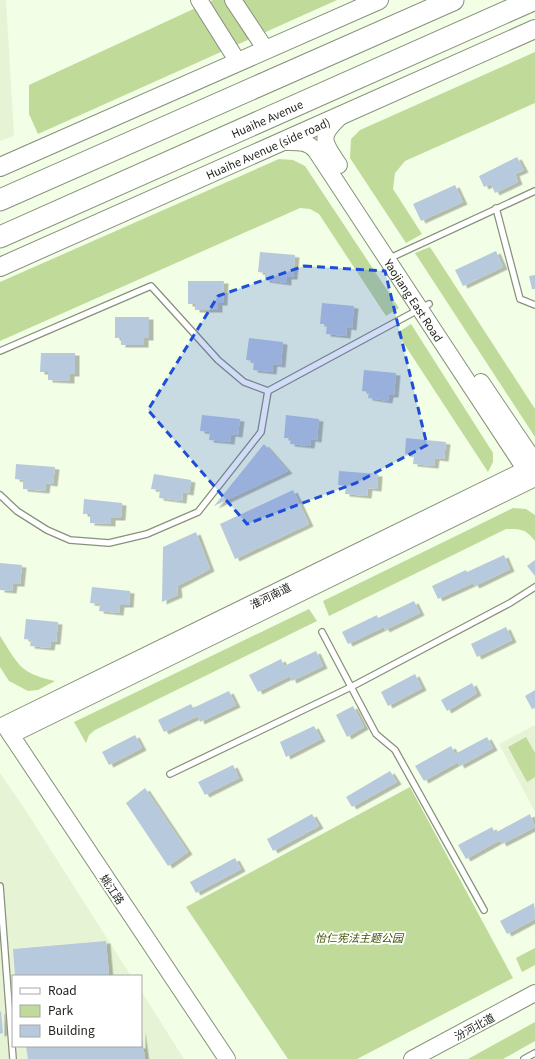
<svg xmlns="http://www.w3.org/2000/svg" width="535" height="1059" font-family="Georgia,'Noto Sans SC',serif">
  <defs>
    <filter id="shadow"><feDropShadow dx="4.5" dy="2.5" stdDeviation="0" flood-color="#0004"/></filter>
  </defs>
  <rect width="100%" height="100%" fill="#f3fee6"/>
  <g fill="#e6f4d5">
    <polygon points="0,0 6,0 14,136 0,141"/>
    <polygon points="535,725 535,812 499,744"/>
    <polygon points="0,773 28,814 131,976 13,976 13,1046 141,1046 141,991 184,1059 0,1059"/>
  </g>
  <g fill="#bfda99">
    <polygon points="213,0 337,0 38,134 29,114 29,85"/>
    <polygon points="535,52 535,103 405,161 395,173 393,189 422,234 406,243 350,158 351,139 360,130"/>
    <polygon points="279,159 293,160 305,166 399,308 386,316 319,214 310,209 300,208 0,341 0,282"/>
    <polygon points="430,247 535,409 535,437 415,253"/>
    <polygon points="411,324 493,453 493,462 488,472 397,333"/>
    <path d="M513,508L526,509L535,515V541C526,529 521,529 506,529L329,616L323,601Z"/>
    <polygon points="309,609 317,621 95,730 89,735 86,743 74,722"/>
    <path d="M0,636C19,665 19,673 55,681L38,690L28,691L9,681L0,667Z"/>
    <polygon points="526,737 535,753 535,777 527,782 508,747"/>
    <polygon points="410,787 513,978 357,1059 288,1059 186,907"/>
    <polygon points="535,948 535,965 522,972 516,958"/>
    <polygon points="535,1022 535,1041 503,1059 468,1059"/>
  </g>
  <g fill="#b7c9dc" filter="url(#shadow)">
    <polygon points="517,157 524,170 515,174 518,182 495,193 491,184 484,187 479,176"/>
    <polygon points="455,185 463,202 421,221 413,204"/>
    <polygon points="496,251 503,267 463,286 455,270"/>
    <polygon points="260,252 295,255 293,277 287,277 287,283 265,280 265,273 258,272"/>
    <polygon points="535,275 535,289 532,289 529,276"/>
    <polygon points="188,281 224,281 223,303 218,303 218,310 195,310 195,304 188,304"/>
    <polygon points="322,303 354,306 352,328 347,327 346,336 326,334 327,324 320,324"/>
    <polygon points="115,317 149,317 149,338 144,338 144,345 121,345 121,338 115,338"/>
    <polygon points="249,338 283,342 281,365 273,364 272,372 253,370 254,361 246,360"/>
    <polygon points="41,353 75,353 75,374 70,374 70,381 48,380 48,372 40,372"/>
    <polygon points="364,370 396,373 394,395 389,395 388,401 368,398 369,392 362,391"/>
    <polygon points="202,415 240,419 238,435 231,434 230,442 209,440 210,432 200,431"/>
    <polygon points="286,415 319,419 317,440 311,439 310,446 290,444 291,438 284,438"/>
    <polygon points="406,438 446,442 444,459 435,458 434,466 413,464 414,455 405,454"/>
    <polygon points="264,444 288,471 214,506"/>
    <polygon points="16,464 55,467 53,484 46,483 45,491 23,489 23,480 15,479"/>
    <polygon points="339,471 378,474 377,489 368,488 367,496 345,494 346,486 338,485"/>
    <polygon points="154,474 191,480 189,493 183,492 182,501 159,498 160,490 151,489"/>
    <polygon points="293,490 309,524 235,559 220,524"/>
    <polygon points="84,499 122,503 121,518 111,518 111,524 90,523 90,514 83,514"/>
    <polygon points="196,532 210,569 177,586 178,595 162,602 163,547"/>
    <polygon points="504,555 510,569 475,586 473,583 438,599 432,586 466,570 467,572"/>
    <polygon points="535,560 535,576 527,566"/>
    <polygon points="0,563 22,565 20,584 13,584 12,591 0,590"/>
    <polygon points="92,587 130,591 129,605 120,605 119,613 99,611 100,604 90,603"/>
    <polygon points="414,601 420,613 385,630 384,627 348,644 342,632 377,615 378,618"/>
    <polygon points="26,619 58,622 56,642 51,642 50,648 30,646 31,640 24,639"/>
    <polygon points="506,627 512,640 477,657 471,644"/>
    <polygon points="316,651 323,666 292,681 290,676 258,692 249,675 281,659 284,666"/>
    <polygon points="415,674 422,688 388,706 381,692"/>
    <polygon points="472,683 477,693 447,711 441,700"/>
    <polygon points="535,690 535,708 532,709 525,696"/>
    <polygon points="229,691 236,705 200,722 198,716 164,732 158,720 191,704 193,708"/>
    <polygon points="353,706 364,727 347,737 336,715"/>
    <polygon points="314,726 321,739 286,757 280,742"/>
    <polygon points="135,735 142,748 109,765 102,752"/>
    <polygon points="487,737 493,748 460,766 458,762 424,781 415,766 451,746 455,754"/>
    <polygon points="233,765 239,778 205,795 198,782"/>
    <polygon points="390,771 397,782 352,807 346,797"/>
    <polygon points="145,788 188,852 168,866 126,803"/>
    <polygon points="312,814 319,826 273,851 267,839"/>
    <polygon points="530,814 535,827 502,844 500,840 466,859 458,845 492,827 495,833"/>
    <polygon points="235,858 241,869 196,893 190,882"/>
    <polygon points="534,903 535,919 507,934 500,921"/>
    <polygon points="106,941 109,976 15,976 13,949"/>
    <polygon points="1,1011 3,1033 0,1034 0,1012"/>
    <polygon points="141,1030 145,1059 28,1059 26,1046 141,1046"/>
  </g>
  <g fill="none" stroke-linecap="round" stroke-linejoin="round">
    <defs>
      <g id="lane">
        <polyline points="496,208 520,299 535,305"/>
        <polyline points="388,259 535,191"/>
        <polyline points="0,351 151,286 218,360 244,382 268,391 429,304"/>
        <polyline points="0,495 17,511 47,530 70,540 109,543 147,534 198,512 261,432 268,391"/>
        <polyline points="322,632 376,734 395,750 484,910"/>
        <polyline points="170,774 351,687 510,603 535,587"/>
        <polyline points="0,886 13,1059"/>
        <polyline points="524,1059 535,1053"/>
      </g>
      <g id="secondary">
        <polyline points="199,0 238,62"/>
        <polyline points="233,0 266,50"/>
        <path id="s1" d="M281,142C295,142 307,140 316,151L531,478"/>
        <path d="M339,165C323,141 318,137 341,116"/>
        <polyline points="481,382 535,462"/>
        <polyline points="4,725 535,465"/>
        <polyline points="5,726 227,1059"/>
        <polyline points="11,735 535,478"/>
        <polyline points="412,1059 535,993"/>
      </g>
      <g id="primary">
        <polyline points="0,167 379,0"/>
        <path id="s2" d="M0,267L535,29"/>
      </g>
      <g id="highway">
        <polyline points="0,200 453,0"/>
        <path id="s3" d="M0,237L533,0"/>
      </g>
    </defs>
    <use href="#lane" stroke="#88917c" stroke-width="8"/>
    <use href="#secondary" stroke="#88917c" stroke-width="18"/>
    <use href="#primary" stroke="#88917c" stroke-width="20"/>
    <use href="#highway" stroke="#88917c" stroke-width="23"/>
    <use href="#lane" stroke="#fff" stroke-width="5.5"/>
    <use href="#secondary" stroke="#fff" stroke-width="16"/>
    <use href="#primary" stroke="#fff" stroke-width="18"/>
    <use href="#highway" stroke="#fff" stroke-width="21"/>
  </g>
  <path fill="#1d4ed8" fill-opacity="0.2" stroke="#1d4ed8" stroke-width="3" stroke-dasharray="8 5" stroke-linejoin="round" d="M304,266L385,271L427,445L356,483L247,524L148,410L218,296Z"/>
  <g text-anchor="middle" dominant-baseline="central" stroke-width="4" stroke-linejoin="round" paint-order="stroke">
    <g font-size="11" fill="#21251d" stroke="#fff">
      <text stroke="none"><textPath href="#s3" startOffset="292">Huaihe Avenue</textPath></text>
      <text stroke="none"><textPath href="#s2" startOffset="293">Huaihe Avenue (side road)</textPath></text>
      <text stroke="none"><textPath href="#s1" startOffset="216">Yaojiang East Road</textPath></text>
      <text transform="translate(270 595) rotate(-26)">淮河南道</text>
      <text transform="translate(113 889) rotate(56)">姚江路</text>
      <text transform="translate(474 1026) rotate(-28)">汾河北道</text>
    </g>
    <g font-size="11" font-style="italic" fill="#3b5401" stroke="#fff">
      <text x="359" y="937">怡仁宪法主题公园</text>
    </g>
  </g>
  <rect x="12" y="975" width="130" height="72" fill="#ffffff" stroke="#a6a8a5"/>
  <rect x="20" y="988" width="20" height="6" fill="#ffffff" stroke="#a6a8a5"/>
  <text x="48" y="995" font-size="12" fill="#21251d">Road</text>
  <rect x="20" y="1005" width="20" height="12" fill="#bfda99" stroke="#a6a8a5"/>
  <text x="48" y="1015" font-size="12" fill="#21251d">Park</text>
  <rect x="20" y="1025" width="20" height="12" fill="#b7c9dc" stroke="#a6a8a5"/>
  <text x="48" y="1035" font-size="12" fill="#21251d">Building</text>
</svg>
